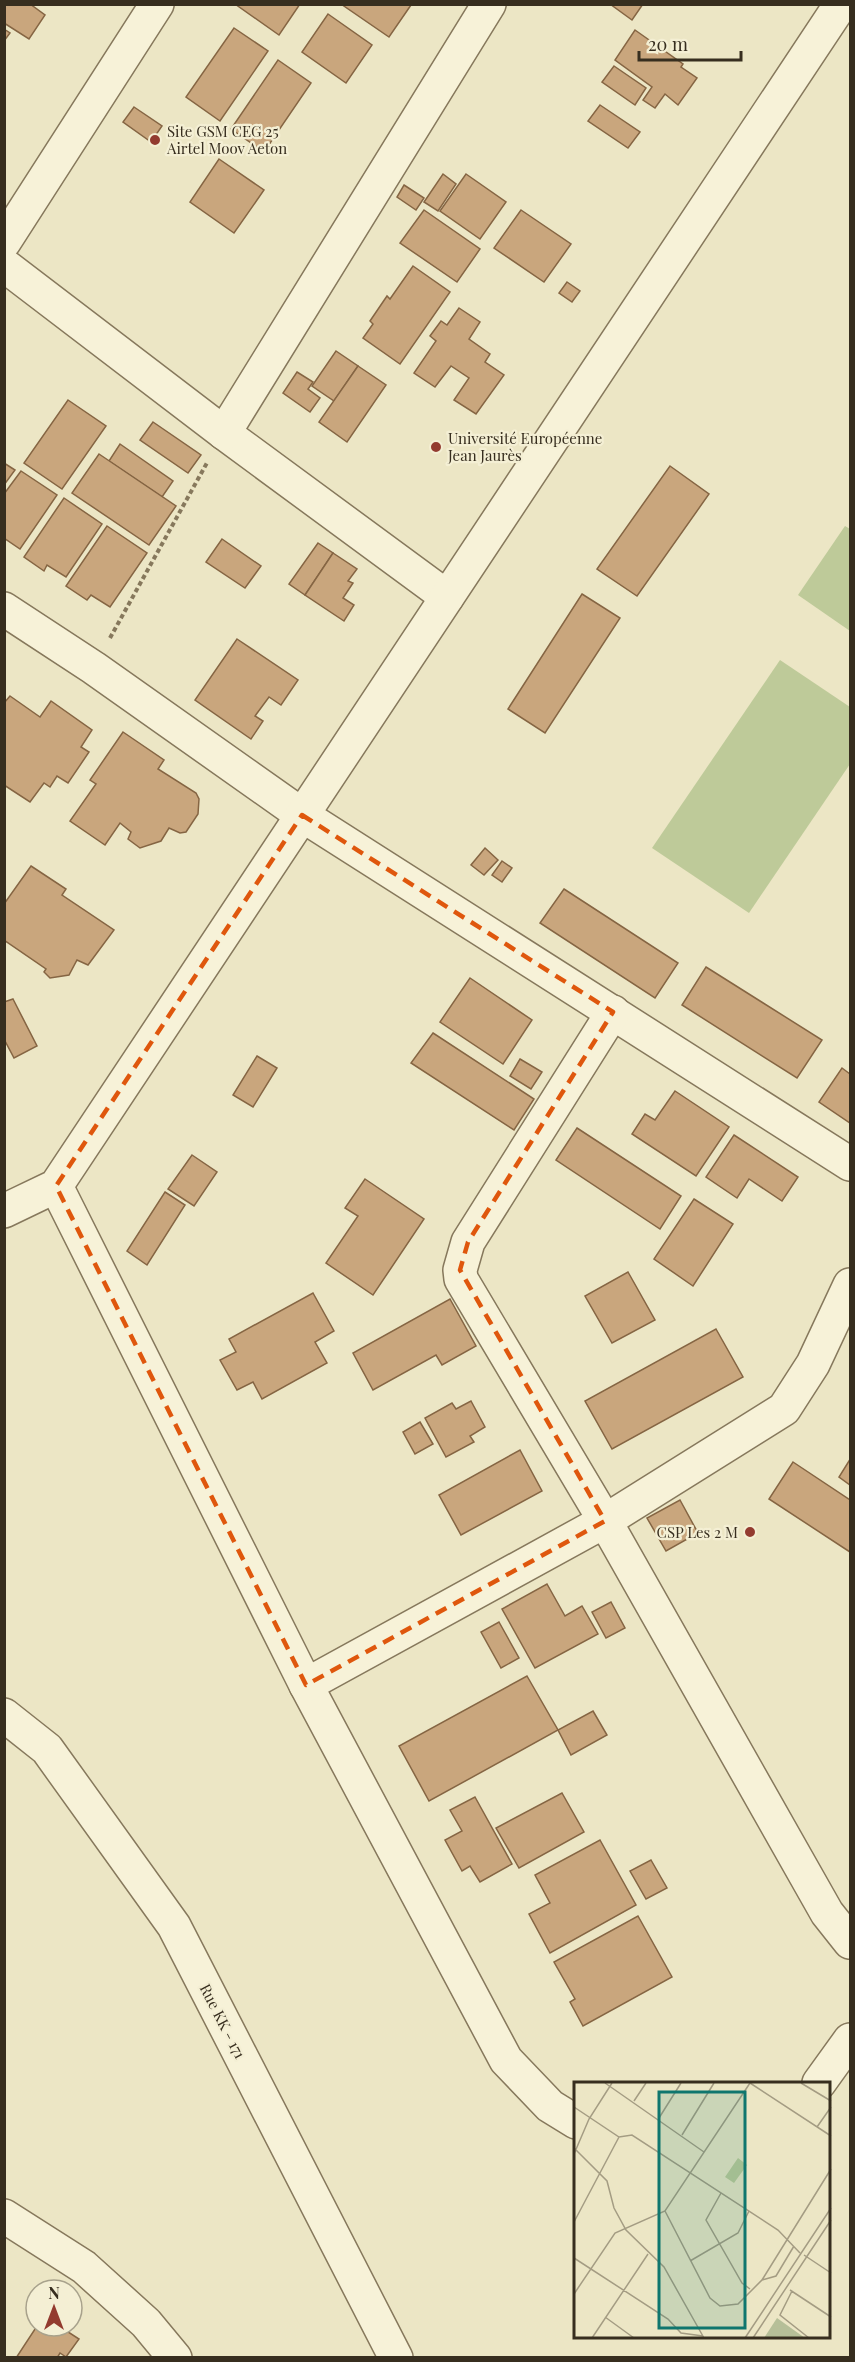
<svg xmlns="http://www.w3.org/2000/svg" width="855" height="2362" font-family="'Playfair Display',serif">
  <rect width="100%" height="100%" fill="#ece6c5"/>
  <g fill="#beca99">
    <polygon points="845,526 850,529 850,631 798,595"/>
    <polygon points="780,660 850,707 850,764 749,913 652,848"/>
  </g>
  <g fill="#c9a67d" stroke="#856543" stroke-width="1.5">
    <polygon points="4,4 30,4 45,15 29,39 4,23"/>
    <polygon points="235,4 300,4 279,35"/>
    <polygon points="341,4 410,4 411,5 389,37"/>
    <polygon points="610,4 643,4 632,20"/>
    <polygon points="328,14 372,45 346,83 302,52"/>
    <polygon points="234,28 268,51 220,121 186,97"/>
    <polygon points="4,29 10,33 4,41"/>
    <polygon points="635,30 683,64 681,67 697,78 678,105 665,94 655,108 643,100 652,87 615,60"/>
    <polygon points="278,60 311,83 264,152 231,129"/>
    <polygon points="614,66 646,88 635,105 602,82"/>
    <polygon points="600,105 640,132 628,148 588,121"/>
    <polygon points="134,107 162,126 151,142 123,122"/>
    <polygon points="219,159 264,190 234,233 190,202"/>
    <polygon points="443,174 456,184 438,211 424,202"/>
    <polygon points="466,174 506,202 480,239 440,211"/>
    <polygon points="404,185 424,198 416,210 397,197"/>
    <polygon points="424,210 480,249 457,282 400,243"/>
    <polygon points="521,210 571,244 544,282 494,248"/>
    <polygon points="413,266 450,292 400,364 363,338 373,324 370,321 387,296 390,299"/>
    <polygon points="567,282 580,291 572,302 559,293"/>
    <polygon points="459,308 480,322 469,339 490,354 485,362 504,375 476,414 454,400 469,378 451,366 435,387 414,373 436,341 430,336 441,321 447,325"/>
    <polygon points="336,351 358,366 334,401 312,386"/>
    <polygon points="358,366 386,385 347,442 319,422"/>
    <polygon points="297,372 313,382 308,389 320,398 310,412 283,393"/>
    <polygon points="68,400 106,426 62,489 24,463"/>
    <polygon points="153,422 201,455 188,473 140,440"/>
    <polygon points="120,444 173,481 162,497 109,461"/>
    <polygon points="99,454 176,506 149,545 72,493"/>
    <polygon points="4,463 15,470 4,485"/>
    <polygon points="670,466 709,494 637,596 597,569"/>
    <polygon points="21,471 57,495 20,549 4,538 4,494"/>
    <polygon points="64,498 102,524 66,577 47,565 44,571 24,557"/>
    <polygon points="107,526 147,553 110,607 91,595 87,600 66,586"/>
    <polygon points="222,539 261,566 245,588 206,562"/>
    <polygon points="318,543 333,553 305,595 289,584"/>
    <polygon points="333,553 357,569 348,581 353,583 343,598 354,605 344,621 305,595"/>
    <polygon points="582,594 620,618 545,733 508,709"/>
    <polygon points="237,639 298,680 281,705 269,697 255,716 263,721 251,739 195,700"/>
    <polygon points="10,696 40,717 51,701 92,730 81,747 89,752 68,783 57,776 50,787 44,783 30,802 4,785 4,703"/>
    <polygon points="123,732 164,760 158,769 196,793 199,799 198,814 186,832 180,833 169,828 161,841 140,848 128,839 131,832 120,823 105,845 70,821 96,784 90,780"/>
    <polygon points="485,848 498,860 484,875 471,865"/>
    <polygon points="502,861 512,868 502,882 492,875"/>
    <polygon points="31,866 66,889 62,895 114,930 88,965 77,960 69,975 50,978 44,972 46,969 4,940 4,904"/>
    <polygon points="564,889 678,963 655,998 540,923"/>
    <polygon points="706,967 822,1040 797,1078 682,1005"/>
    <polygon points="470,978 532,1020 503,1064 440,1022"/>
    <polygon points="13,999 37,1046 14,1058 4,1039 4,1002"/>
    <polygon points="433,1033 534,1099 514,1130 411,1063"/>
    <polygon points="257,1056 277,1068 253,1107 233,1095"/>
    <polygon points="520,1059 542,1072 531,1089 510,1076"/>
    <polygon points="842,1068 850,1074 850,1123 819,1102"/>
    <polygon points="675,1091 729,1127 696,1176 632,1134 645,1114 655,1120"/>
    <polygon points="577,1128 681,1196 660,1229 556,1160"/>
    <polygon points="734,1135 798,1177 782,1201 749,1179 737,1198 706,1177"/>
    <polygon points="192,1155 217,1172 194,1206 168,1189"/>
    <polygon points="365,1179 424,1219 373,1295 326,1263 358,1216 345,1208"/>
    <polygon points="165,1192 185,1205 147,1265 127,1251"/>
    <polygon points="694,1199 733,1224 693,1286 654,1259"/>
    <polygon points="628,1272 655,1320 612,1343 585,1296"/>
    <polygon points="313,1293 334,1331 315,1342 327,1363 262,1399 253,1382 237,1390 220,1360 236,1352 229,1339"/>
    <polygon points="450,1299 476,1346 442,1365 436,1355 373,1390 353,1353"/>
    <polygon points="716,1329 743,1377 612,1449 585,1401"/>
    <polygon points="471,1401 485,1427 470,1436 474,1442 446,1457 425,1418 452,1403 456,1409"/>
    <polygon points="420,1422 433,1444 415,1454 403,1432"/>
    <polygon points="520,1450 542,1491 461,1535 439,1495"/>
    <polygon points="849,1461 850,1462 850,1485 839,1477"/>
    <polygon points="793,1462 850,1500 850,1552 769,1499"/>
    <polygon points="680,1500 698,1533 666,1551 647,1518"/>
    <polygon points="547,1584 565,1616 582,1606 598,1634 535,1668 502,1609"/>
    <polygon points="611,1602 625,1628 606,1638 592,1612"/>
    <polygon points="499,1622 519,1658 501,1668 481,1632"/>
    <polygon points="527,1676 558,1730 429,1801 399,1746"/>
    <polygon points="593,1711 607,1735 571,1755 558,1730"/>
    <polygon points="562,1793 584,1832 519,1868 496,1828"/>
    <polygon points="475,1797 512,1864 480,1882 470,1866 462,1871 445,1840 462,1831 450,1810"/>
    <polygon points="600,1840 636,1905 550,1953 529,1914 550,1903 535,1875"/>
    <polygon points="651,1860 667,1888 646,1899 630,1871"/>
    <polygon points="638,1916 672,1977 583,2026 570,2002 575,1999 554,1962"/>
    <polygon points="37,2326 59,2326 79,2339 66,2357 60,2353 57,2358 16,2358"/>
  </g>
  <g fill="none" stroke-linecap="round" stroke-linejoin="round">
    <defs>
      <g id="street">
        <polyline points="4,242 157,4"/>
        <polyline points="4,265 224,433 447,597"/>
        <polyline points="224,433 489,4"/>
        <polyline points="4,609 94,668 302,815 850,1164"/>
        <polyline points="613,1012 468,1242 460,1270 461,1279 605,1521 827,1913 850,1942"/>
        <polyline points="56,1186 306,1685 506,2060 550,2106 576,2122"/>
        <polyline points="4,1211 56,1186 841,4"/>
        <polyline points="306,1685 605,1521 784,1409 813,1364 850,1285"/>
        <polyline points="4,1715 47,1749 174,1926 396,2358"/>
        <polyline points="819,2083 850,2040"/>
        <polyline points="4,2216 84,2267 146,2323 175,2358"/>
      </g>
    </defs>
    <use href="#street" stroke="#86785c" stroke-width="36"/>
    <polyline stroke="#86785c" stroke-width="4" stroke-dasharray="4.5 3" stroke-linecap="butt" points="110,638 208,461"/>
    <use href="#street" stroke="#f7f2d8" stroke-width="33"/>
  </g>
  <path fill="none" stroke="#df570d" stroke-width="4.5" stroke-dasharray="12 8" stroke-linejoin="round" d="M302,815L613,1012L468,1242L460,1270L605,1521L306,1685L56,1186Z"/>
  <g fill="#933b2f" stroke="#f4efd4" stroke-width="2">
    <circle cx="155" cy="140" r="6"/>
    <circle cx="436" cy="447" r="6"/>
    <circle cx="750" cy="1532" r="6"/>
  </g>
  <g text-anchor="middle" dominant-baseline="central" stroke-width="4.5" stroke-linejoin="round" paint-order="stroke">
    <g font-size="15" fill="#372e1f" stroke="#f4efd4" text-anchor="start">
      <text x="167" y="131">Site GSM CEG 25<tspan x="167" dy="17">Airtel Moov Aeton</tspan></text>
      <text x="448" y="438">Université Européenne<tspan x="448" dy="17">Jean Jaurès</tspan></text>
      <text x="738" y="1532" text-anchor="end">CSP Les 2 M</text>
    </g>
    <g font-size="15" fill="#372e1f" stroke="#f4efd4">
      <text transform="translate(223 2021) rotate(63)">Rue KK - 171</text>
    </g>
  </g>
  <g transform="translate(574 2082)">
    <rect width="256" height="256" fill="#ece6c5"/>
    <path d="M164,76L173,83L160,101L151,95Z" fill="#beca99"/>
    <path d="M203,236L231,256H190Z" fill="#b6bf98"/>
    <path fill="none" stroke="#a49c83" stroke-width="1.5" d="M31,1L130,70M176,1L257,54M227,1L257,19M60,19L72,1M0,25L45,55L58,53L204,148L226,171M85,36L107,1M243,45L257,25M108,53L140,1M0,66L33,99L40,126L52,148L90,185L130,256M0,72L15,37L38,1M147,111L132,138L168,201L176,207M91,129L136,216L146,224L164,222L188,198L202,194L220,164M0,140L45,55M230,173L257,191M0,176L94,237L107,251L129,254M116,179L164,151L175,129M188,198L257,87M216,208L257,235M218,209L206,233L235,256M0,212L41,151L91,129L176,1M31,235L60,256M18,256L74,172M171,256L257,126M179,256L257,138"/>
    <path fill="#0f766e" fill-opacity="0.15" stroke="#0f766e" stroke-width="3" d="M85,10H171V246H85Z"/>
    <rect width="256" height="256" fill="none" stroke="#372e1f" stroke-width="3"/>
  </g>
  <rect width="855" height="2362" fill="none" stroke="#372e1f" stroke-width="12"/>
  <g transform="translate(54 2308)"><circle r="28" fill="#f4efd4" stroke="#a8a28c" stroke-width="1.5"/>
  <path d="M0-4.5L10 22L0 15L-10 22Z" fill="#933b2f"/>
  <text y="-9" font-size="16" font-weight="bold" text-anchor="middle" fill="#372e1f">N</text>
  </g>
  <path d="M639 51v9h102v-9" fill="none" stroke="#372e1f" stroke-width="3"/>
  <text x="648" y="51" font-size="18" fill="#372e1f" stroke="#f4efd4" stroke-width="4.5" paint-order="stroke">20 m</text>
</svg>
